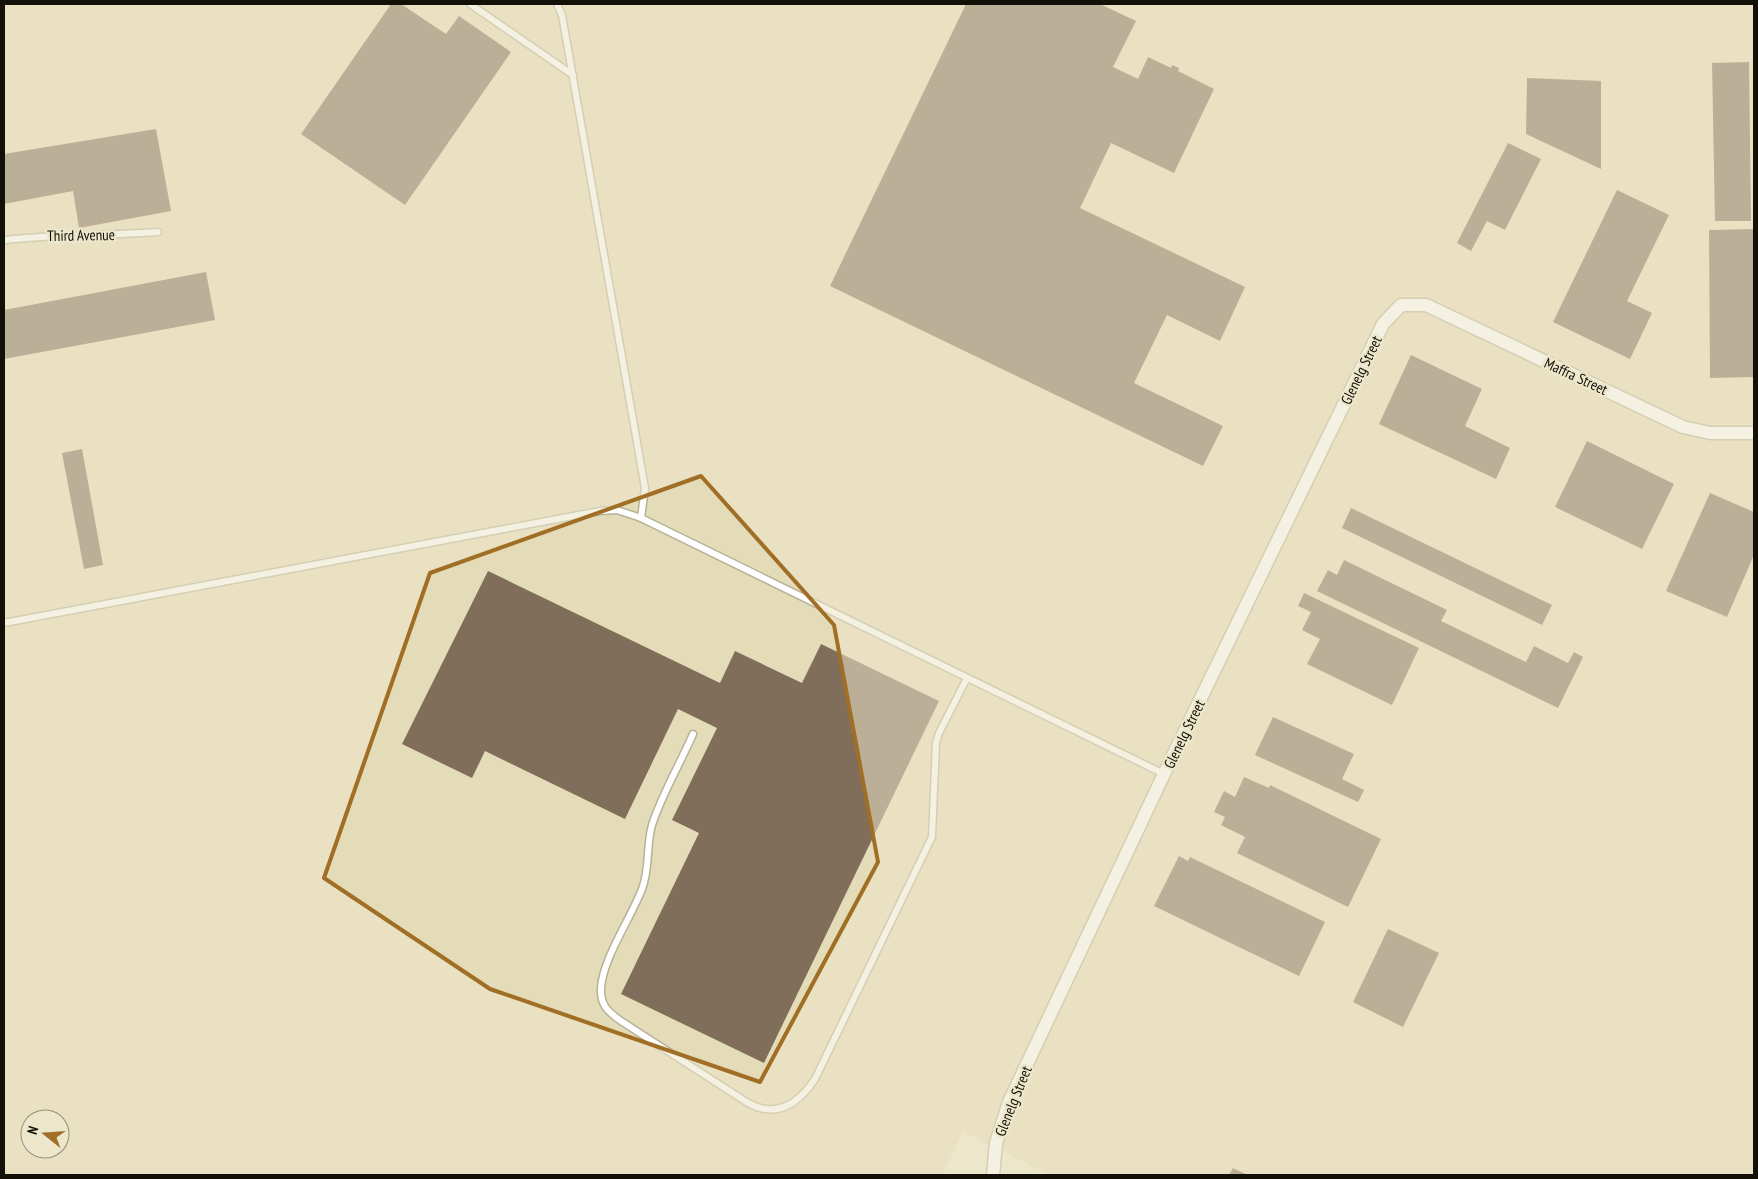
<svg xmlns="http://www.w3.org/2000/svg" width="1758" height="1179" font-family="'PT Sans Narrow',sans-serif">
  <rect width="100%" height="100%" fill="#ece6cb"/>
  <path fill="#e4dcb9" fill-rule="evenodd" d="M4,4H1754V1175H1051L963,1132L942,1175H4ZM30,1119H60V1149H30Z"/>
  <g fill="#806e5a">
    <polygon points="391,4 401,4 446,34 459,16 511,52 405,205 301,134"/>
    <polygon points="966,4 1100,4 1136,21 1113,67 1138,79 1148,57 1171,68 1172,65 1179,68 1178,71 1214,89 1174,173 1111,143 1080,208 1245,287 1220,341 1167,315 1134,383 1223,426 1203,466 830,286"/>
    <polygon points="1749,62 1751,221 1715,221 1712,63"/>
    <polygon points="1527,78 1601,81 1601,169 1526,134"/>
    <polygon points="156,129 171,211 79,228 73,191 4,204 4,154"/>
    <polygon points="1508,143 1541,159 1505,230 1487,221 1471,251 1457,243"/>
    <polygon points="1617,190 1669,215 1627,301 1652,313 1630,359 1553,322"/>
    <polygon points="1754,229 1754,377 1710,378 1709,230"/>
    <polygon points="206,272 215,320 4,359 4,310"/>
    <polygon points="1411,355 1482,389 1465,426 1510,448 1496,479 1379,424"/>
    <polygon points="1587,441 1674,484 1642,549 1555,507"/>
    <polygon points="82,449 103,565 84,569 62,453"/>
    <polygon points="1710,493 1754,512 1754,555 1727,617 1666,591"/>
    <polygon points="1351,508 1552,605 1542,625 1342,528"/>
    <polygon points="1344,560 1447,610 1441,621 1526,662 1534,646 1568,663 1574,652 1583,657 1558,708 1317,591 1328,570 1337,575"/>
    <polygon points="488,571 720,683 735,651 802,683 821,644 939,701 764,1063 621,994 699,833 672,820 717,728 678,709 625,819 485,751 472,778 402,744"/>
    <polygon points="1304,593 1419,648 1392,705 1307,664 1320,639 1302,630 1311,612 1298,606"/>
    <polygon points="1273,717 1354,754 1342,779 1364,790 1358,802 1255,755"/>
    <polygon points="1244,777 1269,788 1270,785 1381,839 1348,907 1237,853 1245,837 1221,825 1225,817 1214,812 1224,791 1235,797"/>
    <polygon points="1179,856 1188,861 1190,857 1325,922 1299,976 1154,906"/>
    <polygon points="1388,929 1439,953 1403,1027 1353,1002"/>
    <polygon points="1233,1168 1248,1175 1229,1175"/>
  </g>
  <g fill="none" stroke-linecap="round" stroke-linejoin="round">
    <defs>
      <g id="lane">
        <polyline points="470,4 573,75"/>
        <path d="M4,240C55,234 106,236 158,232"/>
        <polyline points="641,518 1164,774"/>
        <polyline points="4,623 600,511 617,510 641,518 645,488 562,15 557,4"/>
        <path d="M693,734C680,764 662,794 652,825C646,846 650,869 642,889C631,918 603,958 601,988C600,1005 608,1012 621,1021L748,1103C777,1119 799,1103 815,1079L932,837L936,743L939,733L967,678"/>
      </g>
      <polyline id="street" points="993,1175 996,1143 1009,1102 1164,774 1383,324 1401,305 1426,305 1683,427 1710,433 1754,433"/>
    </defs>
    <use href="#lane" stroke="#b7b197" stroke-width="9"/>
    <use href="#street" stroke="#b7b197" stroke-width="15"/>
    <use href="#lane" stroke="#fff" stroke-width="6"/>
    <use href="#street" stroke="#fff" stroke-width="12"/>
  </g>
  <path d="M0 0H1758V1179H0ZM701,476L834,625L878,862L760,1082L490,989L324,878L430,573Z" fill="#ece6cb" fill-opacity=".55" fill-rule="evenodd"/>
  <path fill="none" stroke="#a16e25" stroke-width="4" stroke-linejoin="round" d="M701,476L834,625L878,862L760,1082L490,989L324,878L430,573Z"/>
  <g text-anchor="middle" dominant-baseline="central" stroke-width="5" stroke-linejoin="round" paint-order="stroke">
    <g font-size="15" fill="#121007" stroke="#ece6cb">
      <text transform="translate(81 235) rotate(-1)">Third Avenue</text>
      <text transform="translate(1361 370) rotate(-64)">Glenelg Street</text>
      <text transform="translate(1576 376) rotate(25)">Maffra Street</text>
      <text transform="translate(1184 734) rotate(-64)">Glenelg Street</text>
      <text transform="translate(1013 1101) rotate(-68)">Glenelg Street</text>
    </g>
  </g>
  <rect width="1758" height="1179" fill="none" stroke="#121007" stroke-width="10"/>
  <g transform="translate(45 1134) rotate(287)"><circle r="24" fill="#ece6cb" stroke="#95907d"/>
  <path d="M0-4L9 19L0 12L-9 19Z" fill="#a16e25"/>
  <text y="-8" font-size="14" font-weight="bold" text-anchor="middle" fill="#121007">N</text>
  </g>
</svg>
